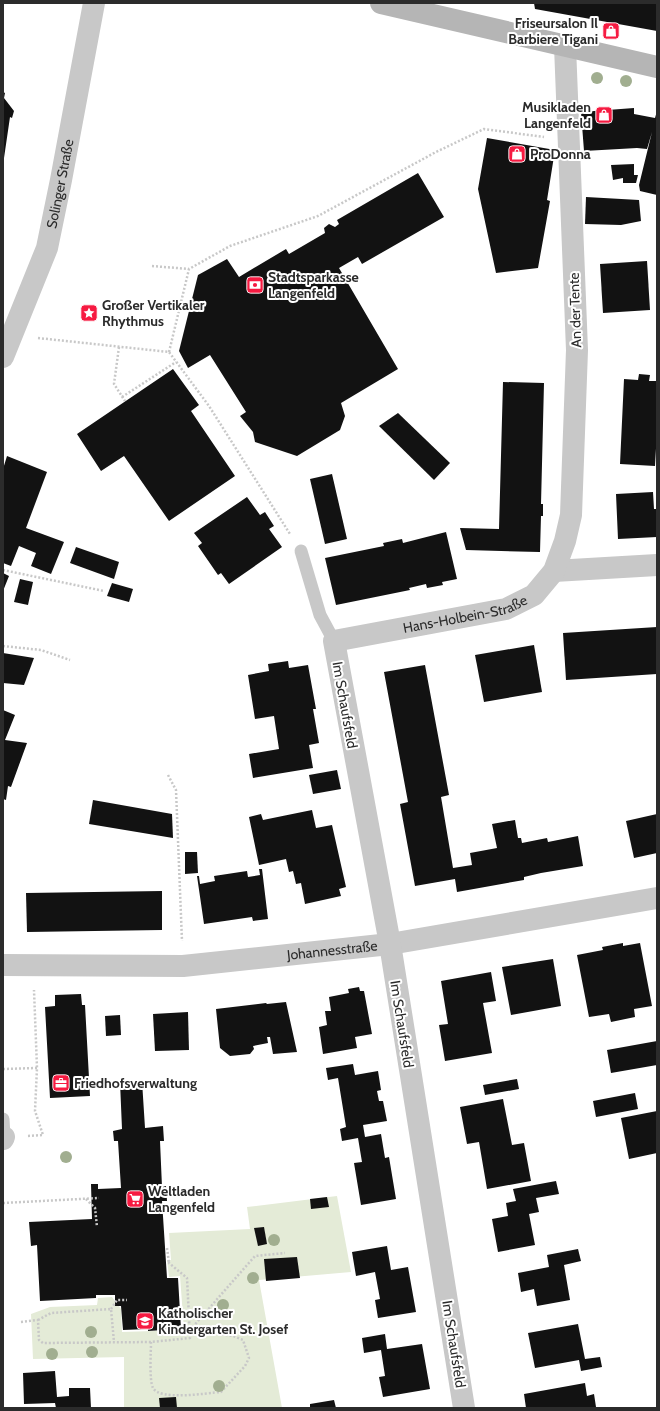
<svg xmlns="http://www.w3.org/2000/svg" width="660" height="1411" font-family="Cabin,sans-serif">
  <rect width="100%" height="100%" fill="#fff"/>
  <polygon fill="#e4ebd7" points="337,1196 351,1272 259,1280 282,1408 124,1408 124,1357 33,1359 31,1314 50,1307 97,1305 98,1298 112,1297 121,1309 122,1332 184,1330 180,1276 169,1277 167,1260 171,1260 169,1233 250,1229 247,1207"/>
  <g fill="#121212">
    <polygon points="534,3 657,3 657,31 535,9"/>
    <polygon points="3,92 5,93 4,98 14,111 12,118 10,117 4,158"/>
    <polygon points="634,108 634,114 655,118 657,111 657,195 640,191 639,185 652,132 647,149 637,148 584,151 581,112"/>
    <polygon points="487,138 555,150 547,200 550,201 538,268 496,273 478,189"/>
    <polygon points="634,164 634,175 638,175 636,183 623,183 623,178 613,180 611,165"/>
    <polygon points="418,173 444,217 362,264 358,257 339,268 398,369 341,403 345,416 340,430 297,456 255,442 253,432 240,416 246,412 210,355 188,368 179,351 198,275 227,259 239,277 286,249 289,254 325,233 324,228 329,224 335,227 339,224 337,220"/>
    <polygon points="586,197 639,200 641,221 621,225 585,224"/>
    <polygon points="647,261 650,310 603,313 600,264"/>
    <polygon points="173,369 199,405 191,411 235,476 169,521 124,456 101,471 77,434"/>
    <polygon points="639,374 650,375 649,381 657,381 657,431 655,466 620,464 624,379 638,380"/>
    <polygon points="503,382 544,383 541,504 543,504 543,516 541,516 540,552 466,550 460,528 499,529"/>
    <polygon points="398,413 450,463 434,480 379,426"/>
    <polygon points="7,456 47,472 26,528 64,542 51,574 31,566 36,553 19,546 11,566 3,563 3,469"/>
    <polygon points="332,474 347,539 325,544 310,479"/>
    <polygon points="653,492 654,509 657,509 657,537 618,539 616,494"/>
    <polygon points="247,497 260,515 265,512 274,526 269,529 282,547 229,584 221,573 218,575 198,546 202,543 194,533"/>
    <polygon points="446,532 457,579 442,582 443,585 427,588 426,584 409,588 410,590 336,605 325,558 384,546 383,543 402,539 403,543"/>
    <polygon points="76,547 119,562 114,579 70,563"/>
    <polygon points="3,573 9,576 3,591"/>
    <polygon points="20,579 33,582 28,605 14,602"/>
    <polygon points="112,583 133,589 129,602 107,596"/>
    <polygon points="657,627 657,674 566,680 563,633"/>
    <polygon points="534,645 542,692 484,702 475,655"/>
    <polygon points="3,653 34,658 24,685 3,683"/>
    <polygon points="288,661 289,668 308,665 316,709 313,709 319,743 309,745 313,768 253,778 249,754 279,749 274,716 255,719 248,675 269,671 268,664"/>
    <polygon points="425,665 449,795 441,797 453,868 472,865 470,853 497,848 492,824 515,820 518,838 521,838 522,843 547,838 548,842 578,836 583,866 541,873 524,877 524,880 457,892 455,879 415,886 400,804 408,802 384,672"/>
    <polygon points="3,710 15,715 5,740 27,743 11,787 8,786 6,800 3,799"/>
    <polygon points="337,770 341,789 313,794 309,775"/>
    <polygon points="93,800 172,814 173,838 89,824"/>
    <polygon points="312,810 316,828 332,825 346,887 339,889 341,896 305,904 301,883 296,884 293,871 289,872 286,859 259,865 249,817 261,814 263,820"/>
    <polygon points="657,814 657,853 634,858 626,821"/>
    <polygon points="185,852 197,852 198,873 185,874"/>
    <polygon points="259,869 262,869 268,919 253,921 252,917 204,924 197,876 199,876 200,884 215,881 214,876 247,871 248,877 260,875"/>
    <polygon points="162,891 162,930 27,932 26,893"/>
    <polygon points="623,943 623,946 640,943 652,1006 634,1009 635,1017 611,1022 609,1014 589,1017 577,955 603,950 602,947"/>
    <polygon points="553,959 561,1006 511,1015 502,967"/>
    <polygon points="491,972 496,1001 483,1003 492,1053 445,1061 439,1025 448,1024 441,981"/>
    <polygon points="359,987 360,991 364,991 372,1034 355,1037 357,1048 323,1054 319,1027 327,1025 325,1011 331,1011 329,997 349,993 348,989"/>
    <polygon points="81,994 82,1005 85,1005 90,1096 50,1098 45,1007 55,1006 55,995"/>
    <polygon points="286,1002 297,1052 273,1054 270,1037 267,1037 268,1043 253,1046 254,1049 250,1054 230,1056 220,1048 216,1009 266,1003 267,1004"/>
    <polygon points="188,1012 189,1050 155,1051 153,1014"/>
    <polygon points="120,1015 121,1035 106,1036 105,1016"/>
    <polygon points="657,1041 657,1065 611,1073 607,1050"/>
    <polygon points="353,1064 355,1075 378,1071 381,1090 377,1091 379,1101 383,1101 387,1121 363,1125 365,1137 381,1134 385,1158 389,1157 396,1199 361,1205 354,1163 362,1162 358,1138 342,1141 340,1129 346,1127 338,1078 328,1080 326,1068"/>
    <polygon points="517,1079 519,1089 485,1095 483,1085"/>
    <polygon points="142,1081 145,1128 163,1126 164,1141 160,1141 162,1187 166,1186 167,1201 162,1201 167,1278 178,1278 181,1329 148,1331 148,1329 123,1330 121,1306 115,1306 115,1295 96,1295 96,1298 40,1301 37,1245 31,1246 29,1222 92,1219 91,1184 98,1184 98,1189 121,1188 118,1141 114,1141 113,1131 122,1129 120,1082"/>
    <polygon points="635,1093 638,1109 596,1117 593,1101"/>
    <polygon points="503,1099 512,1145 524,1143 531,1181 487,1189 479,1142 467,1144 460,1107"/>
    <polygon points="657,1111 657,1153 629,1159 621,1118"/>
    <polygon points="556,1181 559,1194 536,1198 539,1212 529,1214 535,1245 498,1252 492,1219 508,1216 506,1203 516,1201 513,1189"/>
    <polygon points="327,1197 329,1207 311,1209 310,1199"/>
    <polygon points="264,1227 267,1244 258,1246 254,1228"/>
    <polygon points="387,1246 391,1270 408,1267 416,1312 378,1318 375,1300 380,1299 375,1272 356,1276 352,1252"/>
    <polygon points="578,1249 581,1261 564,1265 570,1300 537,1306 534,1289 521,1292 518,1273 549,1267 547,1255"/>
    <polygon points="297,1257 300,1278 266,1281 264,1259"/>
    <polygon points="578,1324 585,1359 600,1357 602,1367 581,1371 579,1360 535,1368 528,1333"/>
    <polygon points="385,1334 387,1349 422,1344 430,1389 383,1397 379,1377 385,1376 381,1350 364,1353 362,1338"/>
    <polygon points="55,1371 57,1397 69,1396 69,1388 90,1388 91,1408 56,1408 55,1403 24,1404 23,1373"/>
    <polygon points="585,1383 587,1396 594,1394 596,1407 593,1408 526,1408 524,1394"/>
    <polygon points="176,1397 177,1408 160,1408 159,1398"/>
    <polygon points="334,1400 336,1408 310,1408 310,1404"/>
  </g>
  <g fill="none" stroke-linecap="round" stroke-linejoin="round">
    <g stroke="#c8c8c8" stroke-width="2.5" stroke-dasharray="2 2" stroke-linecap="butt">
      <polyline points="152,266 189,269"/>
      <polyline points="38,338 169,352 209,406 290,534"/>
      <polyline points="119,347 114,384 125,401"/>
      <polyline points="169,352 189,269 230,246 318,216 436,152 484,129 544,137"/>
      <polyline points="122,397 176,362"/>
      <polyline points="3,570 104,591"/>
      <polyline points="3,646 41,650 70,660"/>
      <polyline points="168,775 176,790 182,941"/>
      <polyline points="3,1069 37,1068"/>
      <polyline points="28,1136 43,1135 35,1111 37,1068 34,990"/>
      <polyline points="86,1199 95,1208 97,1227"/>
      <polyline points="3,1203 99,1198"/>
      <polyline points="167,1248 169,1263"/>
      <polyline points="111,1309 117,1300 127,1300"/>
      <polyline points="38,1320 51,1313 111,1309 114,1342"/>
      <polyline points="21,1322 38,1320 39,1340 43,1343 151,1342 190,1338 187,1278 169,1263 166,1263"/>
      <polyline points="190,1330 255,1256 285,1253"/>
      <path d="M151,1342C151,1352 149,1380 153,1388C160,1401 207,1393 221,1392L245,1366L249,1358L243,1340L233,1336L189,1330"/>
    </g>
    <g stroke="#c8c8c8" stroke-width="13">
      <polyline points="301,551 320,615 334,641"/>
      <polyline points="3,1119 4,1137"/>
    </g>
    <g stroke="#c8c8c8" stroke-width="22">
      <path id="s1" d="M3,357L47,248L61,180L94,3"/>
      <polyline points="554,571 657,565"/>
      <path id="s2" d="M3,965L183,966L390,944L657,898"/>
      <polyline points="3,1139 4,1137"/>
      <path id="s3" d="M464,1408L390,944L334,641L506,609L534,595L554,571L565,541L571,515L577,350L565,46"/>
    </g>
    <polyline stroke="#b5b5b5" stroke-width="22" points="381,3 657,67"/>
  </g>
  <g fill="#a1ae90">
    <circle cx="597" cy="78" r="6"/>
    <circle cx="626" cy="81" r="6"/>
    <circle cx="66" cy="1157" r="6"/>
    <circle cx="274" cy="1240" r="6"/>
    <circle cx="253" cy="1278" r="6"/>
    <circle cx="223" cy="1305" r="6"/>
    <circle cx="91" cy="1332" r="6"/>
    <circle cx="92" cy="1352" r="6"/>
    <circle cx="52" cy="1354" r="6"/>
    <circle cx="219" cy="1386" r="6"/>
  </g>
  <defs>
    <symbol id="shop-square" viewBox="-11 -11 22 22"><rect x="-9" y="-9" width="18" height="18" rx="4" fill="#f61a41" stroke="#fff"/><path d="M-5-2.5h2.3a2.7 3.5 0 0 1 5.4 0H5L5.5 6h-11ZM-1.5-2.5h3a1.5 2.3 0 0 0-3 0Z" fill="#fff"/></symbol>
    <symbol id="bank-square" viewBox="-11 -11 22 22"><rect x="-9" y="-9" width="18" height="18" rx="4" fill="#f61a41" stroke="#fff"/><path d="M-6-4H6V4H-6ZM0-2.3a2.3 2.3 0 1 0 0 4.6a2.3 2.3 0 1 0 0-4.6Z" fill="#fff"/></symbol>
    <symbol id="sight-square" viewBox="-11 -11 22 22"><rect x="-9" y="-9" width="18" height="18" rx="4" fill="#f61a41" stroke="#fff"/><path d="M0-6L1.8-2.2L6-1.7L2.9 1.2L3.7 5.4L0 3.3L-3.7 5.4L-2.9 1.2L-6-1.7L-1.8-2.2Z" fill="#fff"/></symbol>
    <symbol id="office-square" viewBox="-11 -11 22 22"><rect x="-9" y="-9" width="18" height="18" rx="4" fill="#f61a41" stroke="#fff"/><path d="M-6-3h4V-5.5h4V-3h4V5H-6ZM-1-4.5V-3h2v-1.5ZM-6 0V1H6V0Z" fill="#fff"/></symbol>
    <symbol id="supermarket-square" viewBox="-11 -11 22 22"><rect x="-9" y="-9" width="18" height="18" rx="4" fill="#f61a41" stroke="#fff"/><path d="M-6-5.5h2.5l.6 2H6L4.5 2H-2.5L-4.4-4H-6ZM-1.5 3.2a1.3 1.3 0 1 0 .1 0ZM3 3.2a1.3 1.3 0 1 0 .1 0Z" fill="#fff"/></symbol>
    <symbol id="school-square" viewBox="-11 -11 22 22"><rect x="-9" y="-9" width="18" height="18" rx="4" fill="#f61a41" stroke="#fff"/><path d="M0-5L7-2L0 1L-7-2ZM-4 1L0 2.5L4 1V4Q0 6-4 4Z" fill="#fff"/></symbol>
  </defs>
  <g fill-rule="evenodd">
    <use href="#shop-square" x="601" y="21" width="20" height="20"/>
    <use href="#shop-square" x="594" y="105" width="20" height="20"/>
    <use href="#shop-square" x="507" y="144" width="20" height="20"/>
    <use href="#bank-square" x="245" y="275" width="20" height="20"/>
    <use href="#sight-square" x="79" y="303" width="20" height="20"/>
    <use href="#office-square" x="51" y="1073" width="20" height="20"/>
    <use href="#supermarket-square" x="125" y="1189" width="20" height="20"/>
    <use href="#school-square" x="135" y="1311" width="20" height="20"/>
  </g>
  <g text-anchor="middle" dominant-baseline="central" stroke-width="4" stroke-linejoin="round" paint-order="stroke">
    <g font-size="14" font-weight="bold" fill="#2b2b2b" stroke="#fff" text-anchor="start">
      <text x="598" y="23" text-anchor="end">Friseursalon Il<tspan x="598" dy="16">Barbiere Tigani</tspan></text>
      <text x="591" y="107" text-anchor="end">Musikladen<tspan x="591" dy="16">Langenfeld</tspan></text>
      <text x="530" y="154">ProDonna</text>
      <text x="268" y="277">Stadtsparkasse<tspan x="268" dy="16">Langenfeld</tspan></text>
      <text x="102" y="305">Großer Vertikaler<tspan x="102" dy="16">Rhythmus</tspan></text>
      <text x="74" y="1083">Friedhofsverwaltung</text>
      <text x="148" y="1191">Weltladen<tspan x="148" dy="16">Langenfeld</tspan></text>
      <text x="158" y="1313">Katholischer<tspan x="158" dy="16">Kindergarten St. Josef</tspan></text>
    </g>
    <g font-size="14" fill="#2b2b2b" stroke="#fff">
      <text stroke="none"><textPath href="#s1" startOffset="183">Solinger Straße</textPath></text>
      <text transform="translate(575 310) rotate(-92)">An der Tente</text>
      <text stroke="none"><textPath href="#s3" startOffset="912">Hans-Holbein-Straße</textPath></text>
      <text transform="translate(345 705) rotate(80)">Im Schaufsfeld</text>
      <text stroke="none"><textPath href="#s2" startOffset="330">Johannesstraße</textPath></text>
      <text transform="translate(402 1024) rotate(81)">Im Schaufsfeld</text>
      <text transform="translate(454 1344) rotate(81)">Im Schaufsfeld</text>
    </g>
  </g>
  <rect width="660" height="1411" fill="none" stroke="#2b2b2b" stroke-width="8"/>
</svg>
